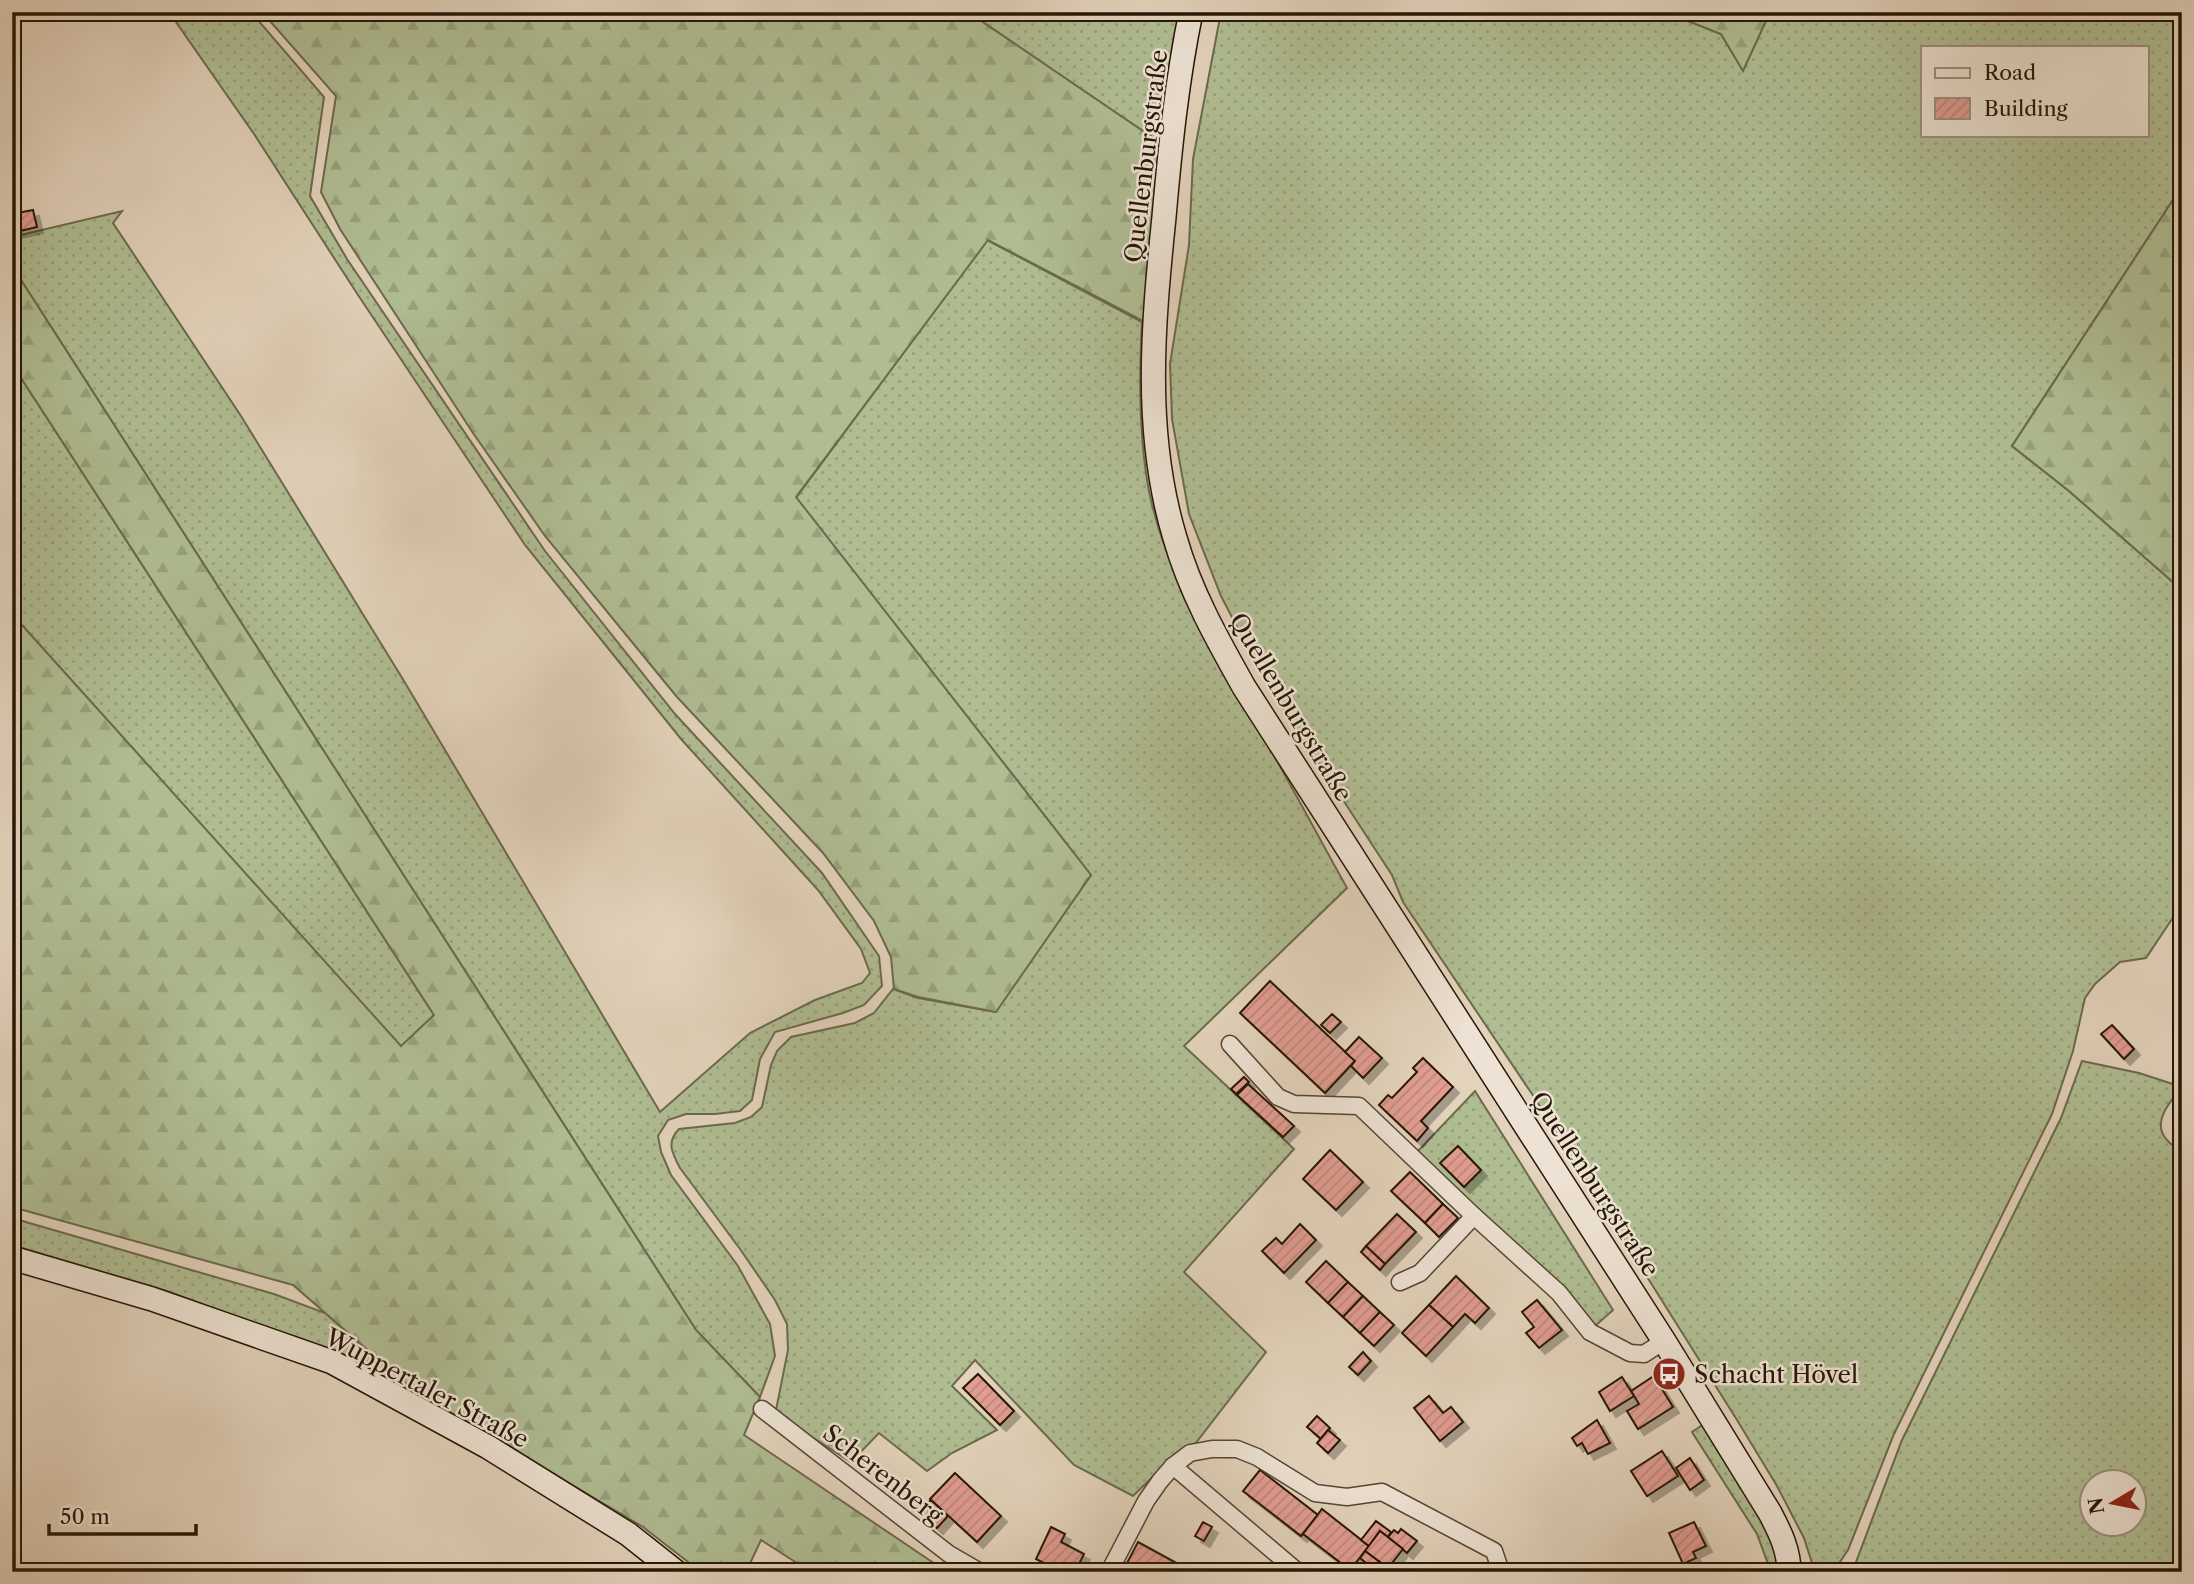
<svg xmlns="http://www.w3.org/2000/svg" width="2194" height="1584" font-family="'Libre Caslon Text',serif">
  <defs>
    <pattern id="grass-dots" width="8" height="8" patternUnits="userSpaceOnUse" patternTransform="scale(1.75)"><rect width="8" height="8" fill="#b0bd93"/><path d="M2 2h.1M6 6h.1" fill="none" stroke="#97a27d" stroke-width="1.8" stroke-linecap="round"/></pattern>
    <pattern id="forest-firs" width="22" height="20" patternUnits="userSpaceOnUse" patternTransform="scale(1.75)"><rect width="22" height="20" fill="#b0bd93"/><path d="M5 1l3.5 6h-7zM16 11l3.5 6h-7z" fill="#97a27d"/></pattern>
    <pattern id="building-hatch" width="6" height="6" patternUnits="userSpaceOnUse" patternTransform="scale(1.75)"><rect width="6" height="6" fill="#e19d92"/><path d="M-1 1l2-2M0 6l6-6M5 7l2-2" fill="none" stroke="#c1867c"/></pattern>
    <filter id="shadow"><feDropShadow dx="6" dy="6" stdDeviation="0" flood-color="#0004"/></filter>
  </defs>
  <rect width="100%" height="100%" fill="#e3d3bc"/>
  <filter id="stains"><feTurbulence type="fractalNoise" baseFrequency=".00286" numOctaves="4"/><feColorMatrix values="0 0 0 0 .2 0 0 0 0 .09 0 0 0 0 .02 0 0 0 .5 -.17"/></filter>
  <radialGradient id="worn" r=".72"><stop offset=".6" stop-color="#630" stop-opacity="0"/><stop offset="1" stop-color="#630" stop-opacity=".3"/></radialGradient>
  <g fill="url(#grass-dots)" stroke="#6b6a4c" stroke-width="2" fill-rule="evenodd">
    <polygon points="169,12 251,12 324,97 310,196 347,259 545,551 675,714 822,873 879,956 882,986 864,1005 843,1013 775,1032 760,1059 752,1100 740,1111 715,1114 686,1114 668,1120 658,1136 661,1152 671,1175 738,1266 770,1324 775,1356 760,1397 696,1330 12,266 12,237 122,211 113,223 241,416 404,681 660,1112 750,1033 815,1000 862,983 870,973 861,949 818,890 681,739 525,545 358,295 254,134"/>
    <polygon points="968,12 1181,12 1162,144"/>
    <path d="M1221,12H1680L1683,19L1721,34L1743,70L1770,12H2182V186L2012,446L2069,491L2182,590V904L2146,958L2120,962L2095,984L2085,998L2073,1051L2052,1114L1894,1434L1848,1550L1833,1572H1824L1812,1563L1804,1538L1777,1486L1737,1420L1534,1097L1403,902L1392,875L1264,679L1221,596L1189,514L1172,419L1170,364L1189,245L1193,159ZM1923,47H2147V135H1923Z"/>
    <path d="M987,240L1142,322C1139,376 1139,438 1149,491C1166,575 1217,657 1260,731C1290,783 1318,836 1347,888L1184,1046L1294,1149L1184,1272L1266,1352L1195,1444L1172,1458L1133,1496L1074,1465L975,1360L952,1386L997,1430L952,1453L927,1471L879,1433L851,1462L790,1423L776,1410L788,1350L787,1324L775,1300L740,1249L680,1168C672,1153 666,1142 679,1129L735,1123L751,1117L762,1107L771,1065L777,1051L791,1037L855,1023L874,1013L893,989L918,998L995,1012L1091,875L796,498Z"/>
    <polygon points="12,364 434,1015 401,1047 12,614"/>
    <path d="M2082,1061L2139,1073L2182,1087C2170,1101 2150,1124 2168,1141C2173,1146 2175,1148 2182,1150V1572H1849L1856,1562L1902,1440L2061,1118ZM2092,1482H2134V1524H2092Z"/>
    <polygon points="1475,1091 1613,1310 1594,1327 1417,1152"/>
    <polygon points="12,1218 274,1294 325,1313 417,1393 322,1350 170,1292 12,1245"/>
    <path d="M1704,1424C1724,1457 1782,1535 1778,1572H1771L1757,1534L1692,1432Z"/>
  </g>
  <g fill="url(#forest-firs)" stroke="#6b6a4c" stroke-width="2">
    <polygon points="262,12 968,12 1162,144 1143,321 988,240 796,497 1091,875 996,1012 918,997 894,989 891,957 874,921 823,853 677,697 545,536 473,433 340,229 321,192 336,96"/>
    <polygon points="1680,12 1770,12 1743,71 1721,34 1683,19"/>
    <polygon points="2182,186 2182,590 2069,491 2012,446"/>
    <polygon points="12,266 696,1330 760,1397 744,1435 947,1572 811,1572 761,1540 746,1572 701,1572 643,1527 417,1393 293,1285 12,1207 12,614 401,1046 434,1015 12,364"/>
  </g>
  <g fill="url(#building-hatch)" stroke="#261606" stroke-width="2" filter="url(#shadow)">
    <polygon points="33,210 37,227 12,233 12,214"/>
    <polygon points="1270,981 1355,1061 1325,1093 1240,1013"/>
    <polygon points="1332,1014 1341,1022 1330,1033 1321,1025"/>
    <polygon points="2112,1025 2134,1049 2124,1059 2101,1034"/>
    <polygon points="1359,1037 1382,1058 1363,1078 1351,1066 1355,1061 1345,1052"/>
    <polygon points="1423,1058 1453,1087 1421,1121 1428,1128 1417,1141 1379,1105 1388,1095 1392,1098 1417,1072 1413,1068"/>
    <polygon points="1244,1077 1249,1082 1236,1094 1231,1089"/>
    <polygon points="1248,1084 1294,1126 1283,1137 1237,1095"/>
    <polygon points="1458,1146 1481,1170 1464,1187 1440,1163"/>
    <polygon points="1330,1150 1363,1182 1336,1210 1303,1179"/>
    <polygon points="1410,1172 1443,1204 1425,1223 1391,1191"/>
    <polygon points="1443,1204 1458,1218 1439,1237 1425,1223"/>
    <polygon points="1397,1214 1416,1232 1385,1264 1366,1246"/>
    <polygon points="1300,1224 1316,1240 1284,1273 1262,1251 1276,1238 1282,1244"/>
    <polygon points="1366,1246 1385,1264 1380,1270 1361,1252"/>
    <polygon points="1326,1261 1348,1282 1328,1303 1306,1282"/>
    <polygon points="1456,1276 1489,1308 1475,1323 1465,1314 1453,1327 1429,1305"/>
    <polygon points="1348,1282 1363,1296 1343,1317 1328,1303"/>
    <polygon points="1363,1296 1380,1312 1360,1333 1343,1317"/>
    <polygon points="1537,1300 1562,1330 1539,1348 1526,1333 1534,1327 1522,1312"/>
    <polygon points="1429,1305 1453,1327 1426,1356 1402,1333"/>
    <polygon points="1380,1312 1394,1325 1374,1346 1360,1333"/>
    <polygon points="1363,1352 1371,1361 1358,1375 1349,1367"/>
    <polygon points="978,1374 1014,1411 1000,1425 963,1388"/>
    <polygon points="1654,1376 1673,1407 1638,1429 1627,1411 1639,1404 1631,1391"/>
    <polygon points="1622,1377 1634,1396 1610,1411 1599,1392"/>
    <polygon points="1429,1396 1443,1413 1451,1407 1463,1422 1440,1441 1414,1408"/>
    <polygon points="1317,1416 1330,1428 1321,1439 1307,1427"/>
    <polygon points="1597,1420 1610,1443 1588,1454 1582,1443 1577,1446 1572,1438"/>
    <polygon points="1328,1430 1340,1440 1328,1453 1317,1443"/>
    <polygon points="1662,1451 1678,1476 1647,1496 1631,1471"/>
    <polygon points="1690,1458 1704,1480 1690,1490 1676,1468"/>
    <polygon points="1260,1470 1318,1515 1301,1536 1243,1491"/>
    <polygon points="955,1473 1001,1516 977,1542 930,1499"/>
    <polygon points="931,1500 948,1516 937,1528 920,1512"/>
    <polygon points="1322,1509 1369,1546 1350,1570 1303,1534"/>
    <polygon points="1376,1521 1391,1532 1388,1537 1380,1531 1369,1546 1361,1540"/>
    <polygon points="1203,1522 1212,1527 1204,1541 1195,1536"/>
    <polygon points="1694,1522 1706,1546 1693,1552 1696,1558 1683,1564 1669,1533"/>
    <polygon points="1051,1527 1065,1534 1061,1542 1084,1554 1075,1572 1061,1572 1036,1559"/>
    <polygon points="1401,1529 1417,1541 1407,1553 1388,1537 1394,1530 1398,1533"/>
    <polygon points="1380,1531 1403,1549 1388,1568 1365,1551"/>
    <polygon points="1138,1542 1180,1565 1176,1572 1139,1572 1126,1565"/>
    <polygon points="1365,1551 1385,1566 1380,1572 1377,1572 1360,1558"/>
  </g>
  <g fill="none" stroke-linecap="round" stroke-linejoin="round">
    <defs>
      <g id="street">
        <polyline points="1230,1044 1278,1097 1294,1104 1359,1106 1474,1216 1420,1273 1400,1282"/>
        <polyline points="1474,1216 1559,1293 1590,1332 1630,1353 1644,1354 1664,1341"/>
        <polyline points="762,1409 949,1554 980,1572"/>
        <polyline points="1173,1466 1298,1572"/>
        <polyline points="1109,1572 1146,1501 1160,1481 1173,1466 1190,1453 1212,1449 1237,1449 1257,1457 1315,1493 1347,1497 1382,1492 1494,1551 1501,1572"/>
      </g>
      <g id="secondary">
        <path d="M1191,12C1177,79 1170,149 1164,217C1153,325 1143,432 1175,538C1190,591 1217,639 1244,687L1664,1341L1770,1513C1780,1532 1789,1550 1789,1572"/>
        <polyline points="12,1258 152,1299 332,1362 488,1447 628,1534 676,1572"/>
      </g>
    </defs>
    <use href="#street" stroke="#554534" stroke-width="19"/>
    <use href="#secondary" stroke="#261606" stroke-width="26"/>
    <use href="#street" stroke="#ede2d3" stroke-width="16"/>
    <use href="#secondary" stroke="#ede2d3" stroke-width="23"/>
  </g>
  <defs>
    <symbol id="bus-disc" viewBox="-11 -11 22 22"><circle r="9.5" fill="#8f2418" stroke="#ede2d3"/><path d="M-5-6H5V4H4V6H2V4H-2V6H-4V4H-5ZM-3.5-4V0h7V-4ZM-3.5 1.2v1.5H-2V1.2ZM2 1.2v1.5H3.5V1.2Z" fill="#fff"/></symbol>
  </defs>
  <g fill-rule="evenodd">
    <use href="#bus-disc" x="1650" y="1355" width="38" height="38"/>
  </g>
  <g text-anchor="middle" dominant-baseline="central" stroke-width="5" stroke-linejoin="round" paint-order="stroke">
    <g font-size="24" fill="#261606" stroke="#ede2d3">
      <text transform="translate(1146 156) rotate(-83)">Quellenburgstraße</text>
      <text transform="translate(1291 707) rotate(59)">Quellenburgstraße</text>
      <text transform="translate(1595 1184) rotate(57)">Quellenburgstraße</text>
      <text transform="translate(427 1388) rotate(28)">Wuppertaler Straße</text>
      <text transform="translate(883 1474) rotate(38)">Scherenberg</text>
    </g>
    <g font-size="24" fill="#261606" stroke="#ede2d3" text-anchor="start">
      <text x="1694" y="1374">Schacht Hövel</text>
    </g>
  </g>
  <rect width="2194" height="1584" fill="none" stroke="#e3d3bc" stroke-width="42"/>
  <rect x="14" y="14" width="2166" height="1556" fill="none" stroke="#261606" stroke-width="3.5"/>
  <rect x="21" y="21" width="2152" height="1542" fill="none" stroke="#261606" stroke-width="2"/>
  <rect x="1921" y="46" width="228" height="91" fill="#ede2d3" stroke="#9d9081" stroke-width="2"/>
  <rect x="1935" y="68" width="35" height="10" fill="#ede2d3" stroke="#9d9081" stroke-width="2"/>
  <text x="1984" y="80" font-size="21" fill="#261606">Road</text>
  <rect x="1935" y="98" width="35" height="21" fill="url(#building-hatch)" stroke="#9d9081" stroke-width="2"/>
  <text x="1984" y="116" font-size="21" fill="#261606">Building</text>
  <g transform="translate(2113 1503) rotate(260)"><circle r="33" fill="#ede2d3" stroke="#9d9081" stroke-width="2"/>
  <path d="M0-5L12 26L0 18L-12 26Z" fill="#8f2418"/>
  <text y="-10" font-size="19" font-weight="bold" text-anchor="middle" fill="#261606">N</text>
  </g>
  <path d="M49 1524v10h147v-10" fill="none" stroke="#261606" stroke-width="3.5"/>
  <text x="60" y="1524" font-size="21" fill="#261606" stroke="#ede2d3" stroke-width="5" paint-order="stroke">50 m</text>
  <rect width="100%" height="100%" filter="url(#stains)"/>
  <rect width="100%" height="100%" fill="url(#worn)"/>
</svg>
